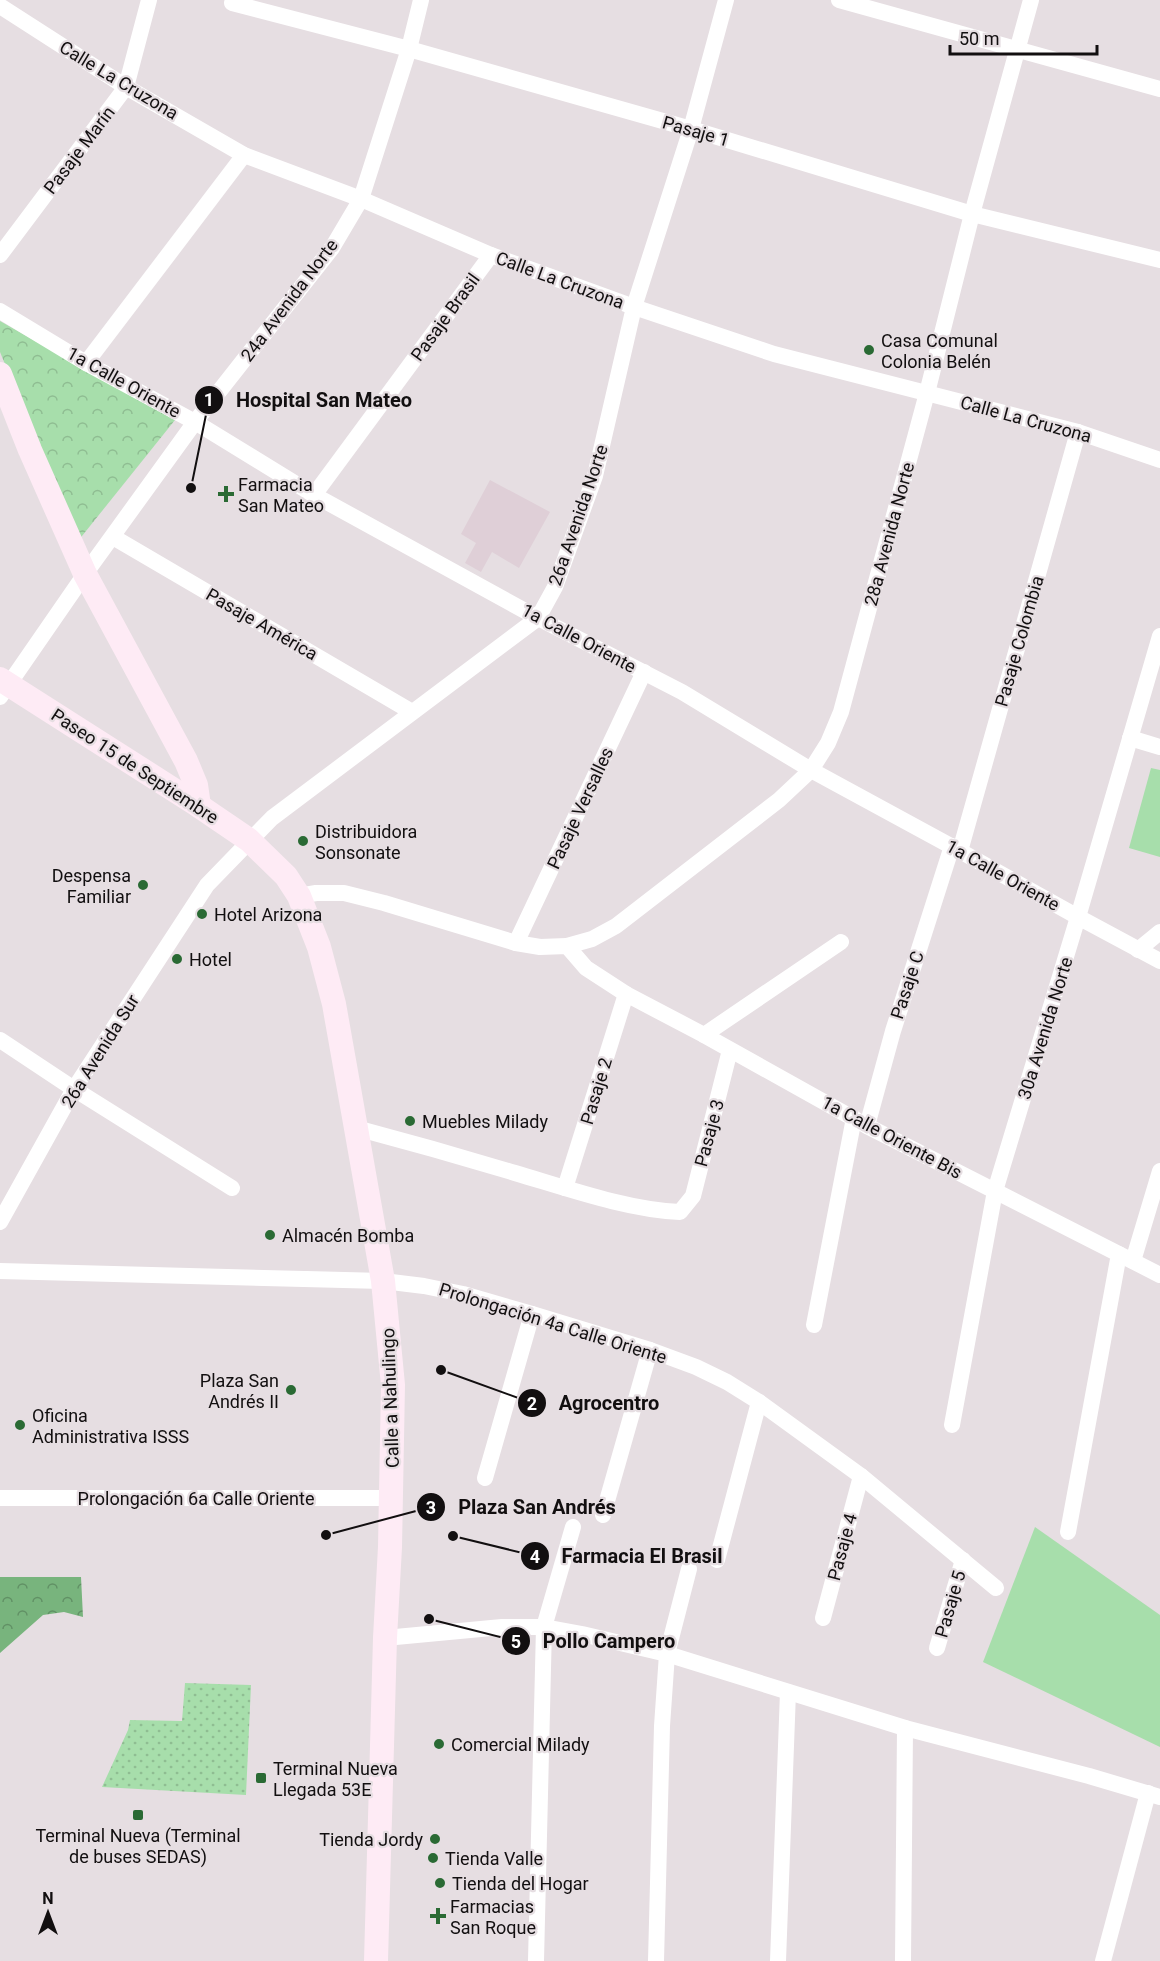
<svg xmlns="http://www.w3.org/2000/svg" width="1160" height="1961" font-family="Roboto,sans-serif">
  <defs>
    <pattern id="grass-dots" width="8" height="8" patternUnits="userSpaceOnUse" patternTransform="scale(1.5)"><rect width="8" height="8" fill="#a7deab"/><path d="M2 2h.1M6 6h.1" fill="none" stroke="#8fbd92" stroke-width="1.8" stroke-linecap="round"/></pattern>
    <pattern id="forest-crowns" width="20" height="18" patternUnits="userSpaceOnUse" patternTransform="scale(1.5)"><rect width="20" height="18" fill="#78b47d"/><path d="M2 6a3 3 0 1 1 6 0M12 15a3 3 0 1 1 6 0" fill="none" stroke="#619165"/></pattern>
    <pattern id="park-crowns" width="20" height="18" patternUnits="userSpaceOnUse" patternTransform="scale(1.5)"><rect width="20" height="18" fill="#a7deab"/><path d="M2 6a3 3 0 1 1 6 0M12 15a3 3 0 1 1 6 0" fill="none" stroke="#8fbd92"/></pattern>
  </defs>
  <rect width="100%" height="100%" fill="#e6dee2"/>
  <polygon fill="#dfcfd7" points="490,480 550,512 519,568 492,552 481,572 465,563 476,543 461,534"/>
  <polygon fill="url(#grass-dots)" points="185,1683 251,1685 246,1795 102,1787 128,1730 130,1720 182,1721"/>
  <polygon fill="url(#forest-crowns)" points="0,1577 81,1577 83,1617 64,1612 43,1615 0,1653"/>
  <polygon fill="url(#park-crowns)" points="0,321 175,420 78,541 0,352"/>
  <g fill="#a7deab">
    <polygon points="1151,768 1160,770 1160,857 1129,848"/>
    <polygon points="1035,1527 1160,1615 1160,1747 983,1662"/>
  </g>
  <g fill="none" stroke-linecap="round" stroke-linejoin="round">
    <g stroke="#fff" stroke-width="16">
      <polyline points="839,0 1160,89"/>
      <polyline points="232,3 409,49 691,129 972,214 1160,260"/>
      <polyline points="0,6 126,87 244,155 361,199 491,255 634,307 774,354 1078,432 1160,460"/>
      <polyline points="0,255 126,87 149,0"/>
      <polyline points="0,311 86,363 195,422 314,495 538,618 682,692 811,770 960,851 1078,917 1160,961"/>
      <polyline points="86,363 244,155"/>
      <polyline points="314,495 491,255"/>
      <polyline points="113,537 412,712"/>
      <polyline points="0,697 85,574 195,422 332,248 361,199 409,49 421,0"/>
      <polyline points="1130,738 1160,747"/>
      <polyline points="960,851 1078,432"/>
      <polyline points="299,896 316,893 344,893 384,903 516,943 540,947 567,946 586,968 626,994 704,1035 867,1126 1160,1275"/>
      <polyline points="516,943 644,672"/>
      <polyline points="567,946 592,939 616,926 779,800 811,770 828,743 841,712 927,393 972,214 1031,0"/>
      <polyline points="1138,950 1160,932"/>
      <polyline points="704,1035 841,942"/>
      <polyline points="0,1040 74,1089 232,1188"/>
      <polyline points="867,1126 893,1031 952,846"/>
      <path d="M356,1128C409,1142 462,1157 515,1173C566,1188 628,1210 680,1212L693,1196L730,1050"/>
      <polyline points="565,1188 626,994"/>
      <polyline points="0,1222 74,1089 207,885 272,818 538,618 555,587 595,476 634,307 691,129 726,0"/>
      <polyline points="1133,1261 1160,1171"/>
      <polyline points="0,1271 383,1281 424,1286 463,1294 532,1314 650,1350 696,1367 727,1382 759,1402 861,1476 996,1588"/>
      <polyline points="814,1325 854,1118"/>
      <polyline points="952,1425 995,1191 1078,917 1160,636"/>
      <polyline points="485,1478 532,1314"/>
      <polyline points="0,1498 392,1498"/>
      <polyline points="603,1515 650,1350"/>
      <polyline points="1068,1532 1119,1254"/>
      <polyline points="717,1560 759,1402"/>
      <polyline points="823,1618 861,1476"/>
      <polyline points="385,1638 502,1627 544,1627 582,1634 667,1654 905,1728 1089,1776 1160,1797"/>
      <polyline points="937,1648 963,1560"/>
      <polyline points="536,1961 544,1627 573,1527"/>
      <polyline points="656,1961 662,1726 667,1654 689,1569"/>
      <polyline points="778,1961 788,1692"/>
      <polyline points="903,1961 905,1728"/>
      <polyline points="1103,1961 1148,1793"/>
    </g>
    <g stroke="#feebf5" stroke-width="24">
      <polyline points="0,374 30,450 85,574 186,761 196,785 199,806"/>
      <polyline points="0,679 199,806 249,840 286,876 299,896 319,947 334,1004 383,1281 393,1385 390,1547 385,1638 376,1961"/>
    </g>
  </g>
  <g fill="#2a6a34" stroke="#e6dee2" stroke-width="2">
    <circle cx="869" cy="350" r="6"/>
    <path d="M223 485h6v6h6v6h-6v6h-6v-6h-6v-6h6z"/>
    <circle cx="303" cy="841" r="6"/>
    <circle cx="143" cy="885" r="6"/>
    <circle cx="202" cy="914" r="6"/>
    <circle cx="177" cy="959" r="6"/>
    <circle cx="410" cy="1121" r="6"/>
    <circle cx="270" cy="1235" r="6"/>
    <circle cx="291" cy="1390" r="6"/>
    <circle cx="20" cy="1425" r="6"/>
    <circle cx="439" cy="1744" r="6"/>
    <rect x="255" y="1772" width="12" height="12" rx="3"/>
    <rect x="132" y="1809" width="12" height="12" rx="3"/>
    <circle cx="435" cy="1839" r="6"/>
    <circle cx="433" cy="1858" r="6"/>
    <circle cx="440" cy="1883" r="6"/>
    <path d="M435 1907h6v6h6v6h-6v6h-6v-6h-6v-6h6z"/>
  </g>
  <g text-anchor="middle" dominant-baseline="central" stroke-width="4.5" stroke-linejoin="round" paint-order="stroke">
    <g font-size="18" fill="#120f10" stroke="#e6dee2">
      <text transform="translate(119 80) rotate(31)">Calle La Cruzona</text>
      <text transform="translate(696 131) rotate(16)">Pasaje 1</text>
      <text transform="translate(79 150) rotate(-53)">Pasaje Marín</text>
      <text transform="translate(560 280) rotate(20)">Calle La Cruzona</text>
      <text transform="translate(289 300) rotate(-53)">24a Avenida Norte</text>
      <text transform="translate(445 317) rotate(-54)">Pasaje Brasil</text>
      <text transform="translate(124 382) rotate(29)">1a Calle Oriente</text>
      <text transform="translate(1026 419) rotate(15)">Calle La Cruzona</text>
      <text transform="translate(578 515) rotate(-71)">26a Avenida Norte</text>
      <text transform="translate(889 534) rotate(-75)">28a Avenida Norte</text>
      <text transform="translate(262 624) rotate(30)">Pasaje América</text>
      <text transform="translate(579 638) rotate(28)">1a Calle Oriente</text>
      <text transform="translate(1019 641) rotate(-74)">Pasaje Colombia</text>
      <text transform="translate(135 766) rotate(33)">Paseo 15 de Septiembre</text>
      <text transform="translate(580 808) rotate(-65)">Pasaje Versalles</text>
      <text transform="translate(1003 875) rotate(29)">1a Calle Oriente</text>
      <text transform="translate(907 985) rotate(-72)">Pasaje C</text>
      <text transform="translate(1045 1028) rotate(-73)">30a Avenida Norte</text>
      <text transform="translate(100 1051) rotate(-58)">26a Avenida Sur</text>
      <text transform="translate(596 1091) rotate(-73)">Pasaje 2</text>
      <text transform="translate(709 1133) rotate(-75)">Pasaje 3</text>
      <text transform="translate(892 1137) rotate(28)">1a Calle Oriente Bis</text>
      <text transform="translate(553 1323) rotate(17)">Prolongación 4a Calle Oriente</text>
      <text transform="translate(390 1398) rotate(-92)">Calle a Nahulingo</text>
      <text x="196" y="1498">Prolongación 6a Calle Oriente</text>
      <text transform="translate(842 1547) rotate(-75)">Pasaje 4</text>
      <text transform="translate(950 1604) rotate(-74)">Pasaje 5</text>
    </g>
    <g font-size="18" fill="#120f10" stroke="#e6dee2" text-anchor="start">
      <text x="881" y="340">Casa Comunal<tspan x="881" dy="21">Colonia Belén</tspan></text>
      <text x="238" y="484">Farmacia<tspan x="238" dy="21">San Mateo</tspan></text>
      <text x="315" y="831">Distribuidora<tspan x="315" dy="21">Sonsonate</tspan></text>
      <text x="131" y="875" text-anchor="end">Despensa<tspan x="131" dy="21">Familiar</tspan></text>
      <text x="214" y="914">Hotel Arizona</text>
      <text x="189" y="959">Hotel</text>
      <text x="422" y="1121">Muebles Milady</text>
      <text x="282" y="1235">Almacén Bomba</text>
      <text x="279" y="1380" text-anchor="end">Plaza San<tspan x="279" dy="21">Andrés II</tspan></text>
      <text x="32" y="1415">Oficina<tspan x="32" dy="21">Administrativa ISSS</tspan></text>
      <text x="451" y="1744">Comercial Milady</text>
      <text x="273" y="1768">Terminal Nueva<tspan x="273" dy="21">Llegada 53E</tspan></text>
      <text x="138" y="1835" text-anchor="middle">Terminal Nueva (Terminal<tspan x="138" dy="21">de buses SEDAS)</tspan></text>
      <text x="423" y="1839" text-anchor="end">Tienda Jordy</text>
      <text x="445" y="1858">Tienda Valle</text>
      <text x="452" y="1883">Tienda del Hogar</text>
      <text x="450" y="1906">Farmacias<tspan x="450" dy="21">San Roque</tspan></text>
    </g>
  </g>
  <path fill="none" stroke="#120f10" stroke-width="2" d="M191 488L209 400M441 1370L532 1403M326 1535L431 1507M453 1536L535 1556M429 1619L516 1641"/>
  <g fill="#120f10" stroke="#e6dee2" stroke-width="2">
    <circle cx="191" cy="488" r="6"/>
    <circle cx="441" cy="1370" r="6"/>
    <circle cx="326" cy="1535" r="6"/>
    <circle cx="453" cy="1536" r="6"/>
    <circle cx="429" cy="1619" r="6"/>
    <circle cx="209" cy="400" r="15"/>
    <circle cx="532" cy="1403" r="15"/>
    <circle cx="431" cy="1507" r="15"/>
    <circle cx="535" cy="1556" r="15"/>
    <circle cx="516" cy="1641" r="15"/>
  </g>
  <g font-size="18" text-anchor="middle" font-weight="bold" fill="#fff">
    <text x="209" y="406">1</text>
    <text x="532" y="1410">2</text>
    <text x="431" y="1514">3</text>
    <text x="535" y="1563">4</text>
    <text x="516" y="1648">5</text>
  </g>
  <g font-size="20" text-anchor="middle" font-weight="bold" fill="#120f10" stroke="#e6dee2" stroke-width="4.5" stroke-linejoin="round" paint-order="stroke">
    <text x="324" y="407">Hospital San Mateo</text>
    <text x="609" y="1410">Agrocentro</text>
    <text x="537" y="1514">Plaza San Andrés</text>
    <text x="642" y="1563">Farmacia El Brasil</text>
    <text x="609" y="1648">Pollo Campero</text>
  </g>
  <g transform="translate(48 1913)" stroke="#e6dee2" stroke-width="4.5" paint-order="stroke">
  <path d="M0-4.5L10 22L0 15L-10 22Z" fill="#120f10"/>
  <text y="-9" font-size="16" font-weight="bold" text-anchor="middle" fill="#120f10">N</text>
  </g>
  <path d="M950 45v9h147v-9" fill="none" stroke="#120f10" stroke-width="3"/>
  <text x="959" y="45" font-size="18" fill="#120f10" stroke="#e6dee2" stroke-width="4.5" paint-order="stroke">50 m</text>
</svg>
